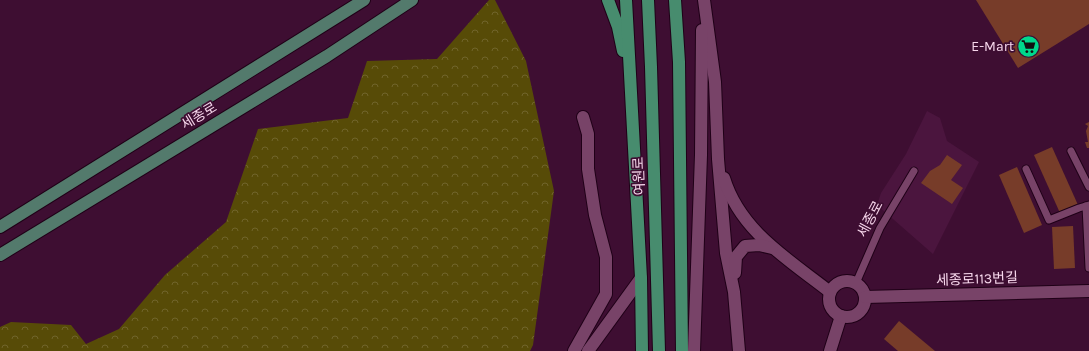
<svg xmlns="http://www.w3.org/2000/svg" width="1089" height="351" font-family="Karla,'Noto Sans KR',sans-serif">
  <defs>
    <pattern id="forest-crowns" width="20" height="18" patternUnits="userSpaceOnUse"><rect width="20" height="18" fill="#574b07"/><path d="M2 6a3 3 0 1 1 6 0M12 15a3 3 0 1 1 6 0" fill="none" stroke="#70642b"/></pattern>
  </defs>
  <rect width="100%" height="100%" fill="#3e0e32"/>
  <polygon fill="#4b153e" points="927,111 940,118 947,141 979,162 933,254 877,205 881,193 906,154"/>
  <polygon fill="url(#forest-crowns)" points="489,0 495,0 526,61 554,191 533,345 530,351 0,351 0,327 11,322 71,325 86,344 119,329 165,275 226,222 258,129 348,118 367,61 437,59"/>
  <g fill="#773c29">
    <polygon points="976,0 1089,0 1089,24 1018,68"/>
    <polygon points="1089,122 1089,148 1087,148 1085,142 1088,142 1086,131 1088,126 1085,124"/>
    <polygon points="1052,147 1078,205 1060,213 1034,155"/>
    <polygon points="947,155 962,165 951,180 963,188 952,204 921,183 930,171 940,165"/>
    <polygon points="1017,167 1042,225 1024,233 999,175"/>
    <polygon points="1073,226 1075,268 1054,269 1052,227"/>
    <polygon points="899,321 935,351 898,351 884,339"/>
  </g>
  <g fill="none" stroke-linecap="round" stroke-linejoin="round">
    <defs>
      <g id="service">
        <polyline points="1071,151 1089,187"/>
        <polyline points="1026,169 1049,220 1079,208 1089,205"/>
        <polyline points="1086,206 1089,268"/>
        <polyline points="856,283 880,228 914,171"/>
      </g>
      <g id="minor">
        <polyline points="574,351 606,294 606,257 595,215 588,169 588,134 583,117"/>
        <polyline points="830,351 841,316"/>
      </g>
      <g id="tertiary">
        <polyline points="704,0 715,82 718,159 726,253 734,292 739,351"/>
        <path d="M724,178C740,231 788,259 830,292"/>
        <polyline points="735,273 736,257 745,246 759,245 772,248"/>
        <circle cx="847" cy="299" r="18"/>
        <polyline points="865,297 1089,291"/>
        <polyline points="588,351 641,278"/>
        <polyline points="694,351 701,155 702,30"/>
      </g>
      <g id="primary">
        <polyline points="0,227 364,0"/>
        <polyline points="0,255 327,56 412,0"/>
      </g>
      <g id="trunk">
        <polyline points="608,0 618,27 623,51"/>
        <polyline points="626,0 641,278 642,351"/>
        <polyline points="648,0 651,67 659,351"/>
        <polyline points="675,0 679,62 682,351"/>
      </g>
    </defs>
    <use href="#service" stroke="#1f0017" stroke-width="9"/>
    <use href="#minor" stroke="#1f0017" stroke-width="14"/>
    <use href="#tertiary" stroke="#1f0017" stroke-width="14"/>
    <use href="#primary" stroke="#1f0017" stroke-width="14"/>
    <use href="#trunk" stroke="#1f0017" stroke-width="14"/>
    <use href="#service" stroke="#784368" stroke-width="7"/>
    <use href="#minor" stroke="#784368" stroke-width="12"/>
    <use href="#tertiary" stroke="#784368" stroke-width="12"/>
    <use href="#primary" stroke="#537a6c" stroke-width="12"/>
    <use href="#trunk" stroke="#478c6e" stroke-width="12"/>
  </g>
  <defs>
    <symbol id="supermarket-disc" viewBox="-11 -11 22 22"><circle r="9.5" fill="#00d98c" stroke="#3e0e32"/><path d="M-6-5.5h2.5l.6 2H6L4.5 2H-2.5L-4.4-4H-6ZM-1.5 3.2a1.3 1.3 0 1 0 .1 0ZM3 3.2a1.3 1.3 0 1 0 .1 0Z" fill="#111"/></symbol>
  </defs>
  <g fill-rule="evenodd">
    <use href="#supermarket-disc" x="1016" y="34" width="25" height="25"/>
  </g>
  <g text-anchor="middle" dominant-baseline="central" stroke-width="3.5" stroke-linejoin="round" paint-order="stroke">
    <g font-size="14" fill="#f7d7ec" stroke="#3e0e32" text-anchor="end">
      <text x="1014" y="46">E-Mart</text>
    </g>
    <g font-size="14" fill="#f7d7ec" stroke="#3e0e32">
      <text transform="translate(199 116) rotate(-31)">세종로</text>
      <text transform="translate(639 176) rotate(-92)">여원로</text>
      <text transform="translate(870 219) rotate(-62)">세종로</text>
      <text transform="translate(977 279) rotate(-2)">세종로113번길</text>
    </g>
  </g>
</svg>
